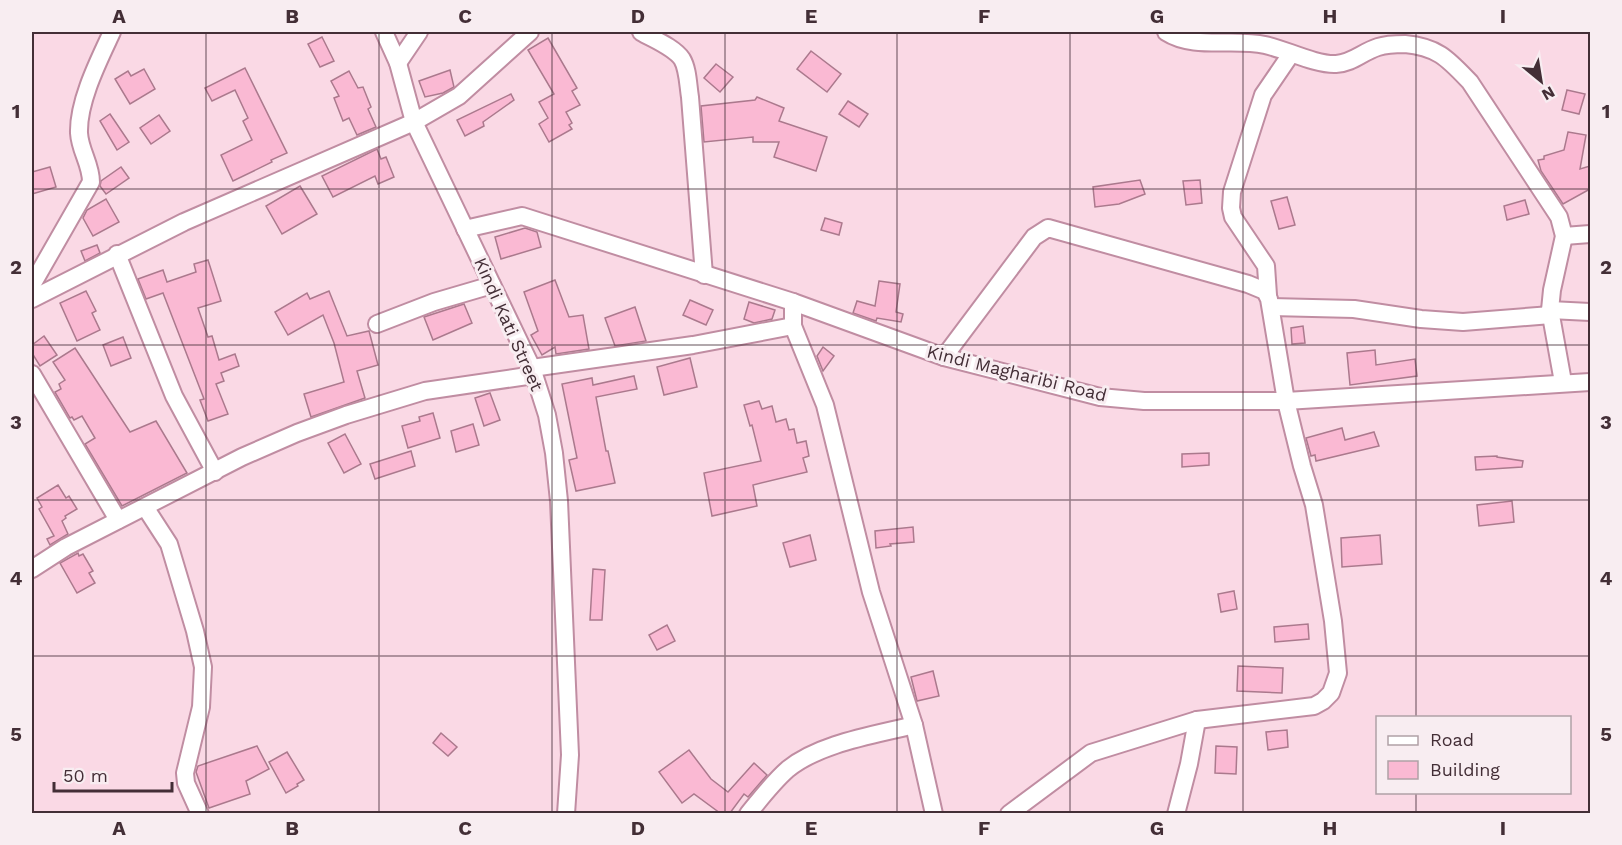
<svg xmlns="http://www.w3.org/2000/svg" width="1622" height="845" font-family="'Work Sans',sans-serif">
  <rect width="100%" height="100%" fill="#fad9e5"/>
  <g fill="#fab9d3" stroke="#ab798d" stroke-width="1.5">
    <polygon points="322,37 334,61 320,67 308,44"/>
    <polygon points="548,38 577,88 572,91 580,105 566,112 572,123 569,125 572,129 549,142 539,124 548,118 539,102 554,94 528,50"/>
    <polygon points="811,51 841,74 827,92 797,69"/>
    <polygon points="716,64 733,77 720,92 704,78"/>
    <polygon points="245,68 287,153 271,160 272,162 233,181 221,155 252,140 243,121 248,118 235,90 212,101 205,88"/>
    <polygon points="144,69 155,89 130,104 115,79 128,71 131,76"/>
    <polygon points="450,70 454,87 443,93 425,97 419,81"/>
    <polygon points="349,71 358,88 363,87 371,107 368,109 376,127 357,135 349,118 343,121 334,98 339,96 331,81"/>
    <polygon points="1567,90 1585,94 1579,114 1562,110"/>
    <polygon points="511,94 514,100 483,122 484,126 465,136 457,120"/>
    <polygon points="757,97 784,108 779,121 827,137 816,171 774,157 779,142 753,142 753,137 704,142 701,106 755,100"/>
    <polygon points="848,101 868,114 859,127 839,114"/>
    <polygon points="110,114 129,142 117,150 100,121"/>
    <polygon points="159,115 170,131 151,144 140,128"/>
    <polygon points="1568,132 1586,135 1580,169 1590,166 1590,189 1563,204 1541,171 1538,160 1544,159 1544,156 1564,150"/>
    <polygon points="377,149 381,159 386,157 394,177 378,184 375,176 333,197 322,176"/>
    <polygon points="50,167 56,187 32,194 32,172"/>
    <polygon points="121,167 129,178 106,194 100,186 101,181"/>
    <polygon points="1140,180 1145,194 1119,204 1095,207 1093,187"/>
    <polygon points="1200,180 1202,203 1186,205 1183,181"/>
    <polygon points="300,186 317,214 282,234 266,206"/>
    <polygon points="1287,197 1295,225 1279,229 1271,201"/>
    <polygon points="106,199 119,222 93,236 83,218 87,210"/>
    <polygon points="1525,200 1529,214 1507,220 1504,206"/>
    <polygon points="825,218 842,223 839,235 821,230"/>
    <polygon points="525,228 537,232 541,247 501,259 495,237"/>
    <polygon points="97,245 100,253 85,261 81,251"/>
    <polygon points="208,260 221,301 198,308 208,337 212,336 219,360 235,354 239,366 221,373 224,381 216,384 228,414 208,421 200,400 204,399 163,293 146,299 138,279 163,270 167,282 196,272 194,264"/>
    <polygon points="555,280 569,317 583,315 589,349 556,354 555,347 542,355 531,335 538,331 524,292"/>
    <polygon points="879,281 900,284 896,312 903,314 901,322 877,318 876,321 853,313 857,301 875,306"/>
    <polygon points="86,291 96,311 92,313 100,330 77,341 60,303"/>
    <polygon points="329,291 347,336 369,331 378,365 357,371 365,398 311,417 304,394 344,382 334,343 323,315 288,335 275,312 307,293 310,299"/>
    <polygon points="690,300 713,310 706,325 683,315"/>
    <polygon points="749,302 775,310 772,319 754,323 744,319"/>
    <polygon points="464,304 472,323 433,340 424,317"/>
    <polygon points="635,307 646,341 615,346 605,318"/>
    <polygon points="1303,326 1305,343 1292,344 1291,328"/>
    <polygon points="44,336 57,355 40,366 32,353 32,345"/>
    <polygon points="123,337 131,358 111,366 103,345"/>
    <polygon points="823,347 834,356 823,371 817,356"/>
    <polygon points="75,348 130,432 156,421 187,473 122,506 85,444 95,438 82,416 74,420 72,417 70,418 55,392 61,389 59,384 65,380 53,362"/>
    <polygon points="1375,350 1376,365 1415,359 1417,376 1350,385 1347,353"/>
    <polygon points="690,358 697,387 664,395 657,367"/>
    <polygon points="634,376 637,389 596,397 606,451 608,451 615,483 576,491 569,460 577,458 562,384 592,378 593,385"/>
    <polygon points="490,393 500,420 484,426 475,398"/>
    <polygon points="759,401 762,409 772,406 776,422 786,419 789,430 794,429 797,443 806,441 809,456 803,458 807,472 753,485 757,506 712,516 704,473 761,461 752,425 750,426 744,405"/>
    <polygon points="433,413 440,438 408,448 402,426 420,421 419,417"/>
    <polygon points="473,424 479,445 456,452 451,431"/>
    <polygon points="1342,428 1345,440 1374,432 1379,446 1316,461 1315,455 1311,456 1306,438"/>
    <polygon points="345,434 361,464 344,473 328,443"/>
    <polygon points="411,451 415,466 375,479 370,464"/>
    <polygon points="1209,453 1209,465 1182,467 1182,454"/>
    <polygon points="1497,456 1497,457 1523,461 1522,467 1476,470 1475,457"/>
    <polygon points="58,485 66,498 69,496 77,509 65,516 66,518 62,521 68,534 50,545 47,539 54,536 39,509 42,507 37,498"/>
    <polygon points="1512,501 1514,522 1479,526 1477,505"/>
    <polygon points="913,527 914,542 890,544 891,546 876,548 875,531"/>
    <polygon points="810,535 816,560 790,567 783,543"/>
    <polygon points="1380,535 1382,564 1342,567 1341,538"/>
    <polygon points="78,553 79,556 83,554 93,571 89,573 95,583 77,593 60,563"/>
    <polygon points="593,569 605,570 602,620 590,620"/>
    <polygon points="1234,591 1237,609 1221,612 1218,594"/>
    <polygon points="1308,624 1309,639 1275,642 1274,627"/>
    <polygon points="667,625 675,641 657,650 649,635"/>
    <polygon points="1238,666 1283,668 1282,693 1237,691"/>
    <polygon points="933,671 939,696 917,701 911,677"/>
    <polygon points="1287,730 1288,747 1268,750 1266,732"/>
    <polygon points="441,733 457,747 448,756 433,743"/>
    <polygon points="257,746 269,769 246,781 250,794 209,808 196,772 198,766"/>
    <polygon points="1216,746 1237,747 1236,774 1215,773"/>
    <polygon points="689,750 711,779 728,792 754,763 767,775 748,797 744,794 730,813 720,813 694,794 682,803 659,772"/>
    <polygon points="287,752 304,780 297,784 298,786 286,793 269,762"/>
  </g>
  <g fill="none" stroke-linecap="round" stroke-linejoin="round">
    <defs>
      <g id="minor">
        <polyline points="384,32 398,63 414,122 532,368 547,415 554,453 559,501 563,593 570,755 566,814"/>
        <path d="M641,32C653,39 674,47 682,59C688,69 688,85 690,97L704,275"/>
        <path d="M1166,32C1194,50 1233,38 1265,45C1285,49 1315,65 1336,64C1353,63 1362,52 1378,47C1387,44 1396,44 1405,44C1438,47 1448,59 1470,82L1559,217L1564,236L1552,290L1550,310L1563,382"/>
        <polyline points="398,63 419,32"/>
        <polyline points="465,229 522,216 793,302 944,357 1100,397 1144,401 1286,401 1590,382"/>
        <polyline points="1564,236 1590,234"/>
        <polyline points="117,254 174,396 215,472"/>
        <path d="M32,285L91,182C91,164 80,151 79,133C78,101 99,60 112,32"/>
        <polyline points="1268,295 1266,266 1233,217 1231,208 1232,192 1263,95 1291,54"/>
        <polyline points="32,299 184,222 414,122 459,96 530,32"/>
        <polyline points="793,302 793,326 825,405 871,592 914,725 934,814"/>
        <polyline points="1271,307 1354,309 1421,319 1463,322 1551,315"/>
        <polyline points="1550,310 1590,312"/>
        <polyline points="377,324 434,302 492,285"/>
        <polyline points="944,357 1034,237 1048,228 1248,284 1265,291 1269,299 1286,401 1302,466 1314,505 1333,621 1338,673 1331,693 1323,701 1314,706 1197,720 1091,753 1009,814"/>
        <polyline points="532,368 693,345 793,326"/>
        <polyline points="32,374 118,520"/>
        <polyline points="145,507 169,544 195,631 203,667 201,707 185,773 186,783 200,814"/>
        <polyline points="32,569 66,547 242,457 297,433 346,415 425,391 534,375"/>
        <path d="M748,814C761,798 773,782 788,769C820,743 875,735 914,725"/>
        <polyline points="1176,814 1189,764 1197,720"/>
      </g>
    </defs>
    <use href="#minor" stroke="#c08da2" stroke-width="20"/>
    <use href="#minor" stroke="#fff" stroke-width="16"/>
  </g>
  <path fill="none" stroke="#432e36" stroke-width="1.5" stroke-opacity="0.55" d="M206,32V814M379,32V814M552,32V814M725,32V814M897,32V814M1070,32V814M1243,32V814M1416,32V718M32,189H1590M32,345H1590M32,500H1590M32,656H1590M1416,792V814"/>
  <g text-anchor="middle" dominant-baseline="central" stroke-width="6" stroke-linejoin="round" paint-order="stroke">
    <g font-size="18" fill="#432e36" stroke="#f8edf1">
      <text transform="translate(509 324) rotate(66)">Kindi Kati Street</text>
      <text transform="translate(1017 373) rotate(14)">Kindi Magharibi Road</text>
    </g>
  </g>
  <rect width="1622" height="845" fill="none" stroke="#f8edf1" stroke-width="66"/>
  <rect x="1376" y="716" width="195" height="78" fill="#f8edf1" stroke="#b0a1a6" stroke-width="1.5"/>
  <rect x="1388" y="736" width="30" height="9" fill="#ffffff" stroke="#b0a1a6" stroke-width="1.5"/>
  <text x="1430" y="746" font-size="18" fill="#432e36">Road</text>
  <rect x="1388" y="761" width="30" height="18" fill="#fab9d3" stroke="#b0a1a6" stroke-width="1.5"/>
  <text x="1430" y="776" font-size="18" fill="#432e36">Building</text>
  <g transform="translate(1541 81) rotate(150)" stroke="#f8edf1" stroke-width="4.5" paint-order="stroke">
  <path d="M0-4.5L10 22L0 15L-10 22Z" fill="#432e36"/>
  <text y="-9" font-size="16" font-weight="bold" text-anchor="middle" fill="#432e36">N</text>
  </g>
  <path d="M54 782v9h118v-9" fill="none" stroke="#432e36" stroke-width="3"/>
  <text x="63" y="782" font-size="18" fill="#432e36" stroke="#f8edf1" stroke-width="4.5" paint-order="stroke">50 m</text>
  <rect x="33" y="33" width="1556" height="779" fill="none" stroke="#432e36" stroke-width="2"/>
  <g font-size="20" text-anchor="middle" font-weight="bold" fill="#432e36">
    <text x="119" y="23">A</text>
    <text x="292" y="23">B</text>
    <text x="465" y="23">C</text>
    <text x="638" y="23">D</text>
    <text x="811" y="23">E</text>
    <text x="984" y="23">F</text>
    <text x="1157" y="23">G</text>
    <text x="1330" y="23">H</text>
    <text x="1503" y="23">I</text>
    <text x="16" y="118">1</text>
    <text x="1606" y="118">1</text>
    <text x="16" y="274">2</text>
    <text x="1606" y="274">2</text>
    <text x="16" y="429">3</text>
    <text x="1606" y="429">3</text>
    <text x="16" y="585">4</text>
    <text x="1606" y="585">4</text>
    <text x="16" y="741">5</text>
    <text x="1606" y="741">5</text>
    <text x="119" y="835">A</text>
    <text x="292" y="835">B</text>
    <text x="465" y="835">C</text>
    <text x="638" y="835">D</text>
    <text x="811" y="835">E</text>
    <text x="984" y="835">F</text>
    <text x="1157" y="835">G</text>
    <text x="1330" y="835">H</text>
    <text x="1503" y="835">I</text>
  </g>
</svg>
